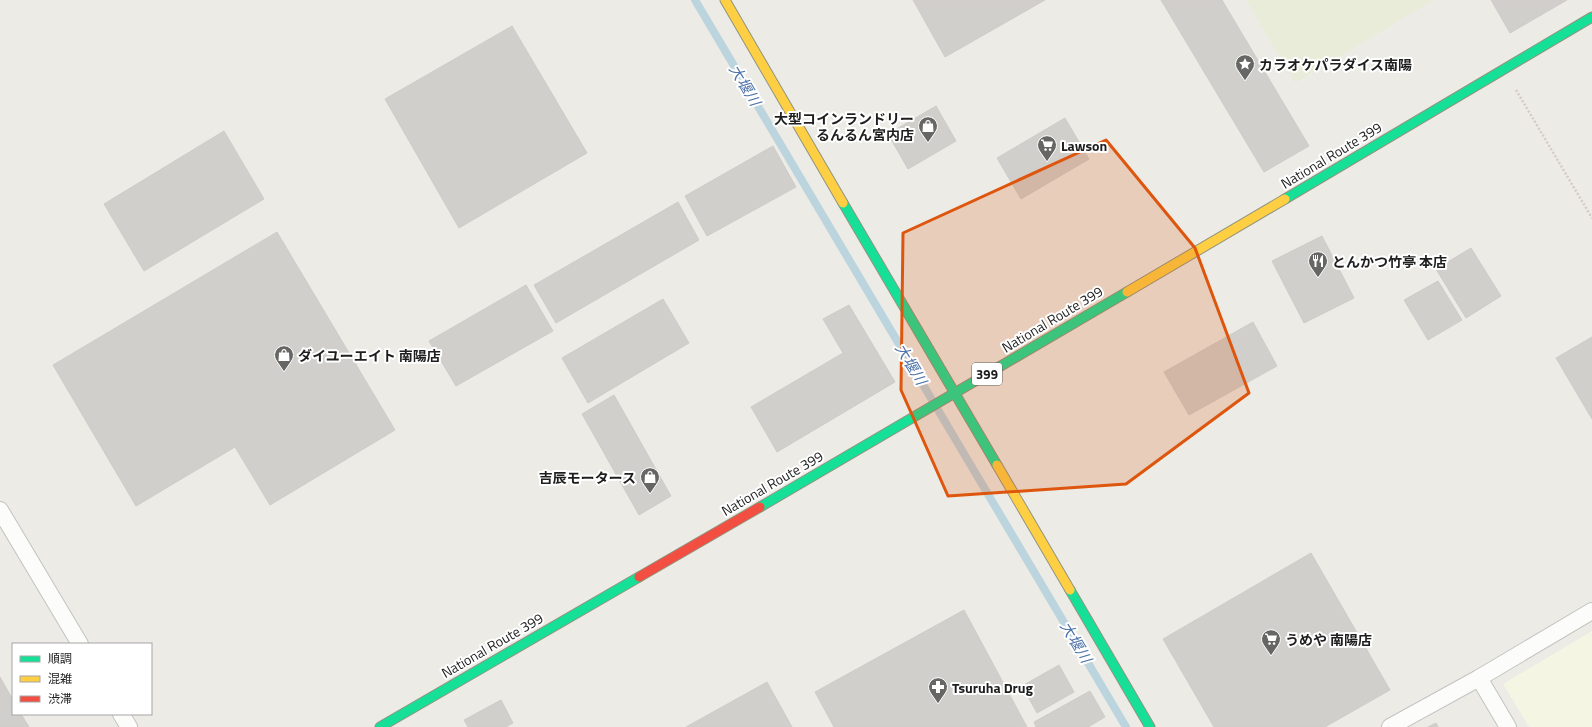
<svg xmlns="http://www.w3.org/2000/svg" width="1592" height="727" font-family="'Titillium Web','Noto Sans JP',sans-serif">
  <rect width="100%" height="100%" fill="#ecebe6"/>
  <polygon fill="#f4f5e2" points="1592,631 1592,727 1529,727 1503,684"/>
  <polygon fill="#eaecda" points="1246,0 1434,0 1295,83"/>
  <g fill="none" stroke-linecap="round" stroke-linejoin="round">
    <polyline stroke="#bbd4de" stroke-width="8" points="695,0 1126,727"/>
  </g>
  <g fill="#d0cfcc" stroke="#cfccc8">
    <polygon points="913,0 1045,0 945,57"/>
    <polygon points="1161,0 1222,0 1309,146 1264,172"/>
    <polygon points="1491,0 1567,0 1510,33"/>
    <polygon points="512,26 587,153 459,228 385,99"/>
    <polygon points="936,106 956,141 908,169 888,134"/>
    <polygon points="1065,118 1089,159 1021,199 997,158"/>
    <polygon points="224,131 264,199 144,271 104,204"/>
    <polygon points="773,146 796,187 707,236 685,196"/>
    <polygon points="678,202 699,240 556,323 534,285"/>
    <polygon points="277,232 395,430 270,505 235,447 136,506 53,365"/>
    <polygon points="1322,236 1354,298 1304,323 1272,261"/>
    <polygon points="1471,248 1501,296 1466,318 1436,269"/>
    <polygon points="1438,281 1462,320 1428,340 1404,300"/>
    <polygon points="526,285 553,331 456,386 429,341"/>
    <polygon points="663,299 689,343 588,403 562,358"/>
    <polygon points="849,305 895,382 777,452 751,407 843,353 823,319"/>
    <polygon points="1253,322 1277,366 1189,415 1164,372"/>
    <polygon points="1592,337 1592,419 1556,358"/>
    <polygon points="614,395 671,496 639,515 582,414"/>
    <polygon points="1311,553 1390,690 1325,727 1214,727 1163,639"/>
    <polygon points="964,610 1027,727 834,727 815,692"/>
    <polygon points="1059,665 1074,692 1037,713 1022,686"/>
    <polygon points="0,677 13,700 13,714 21,714 29,727 0,727"/>
    <polygon points="767,682 792,727 686,727"/>
    <polygon points="1090,691 1105,717 1088,727 1036,727 1034,722"/>
    <polygon points="501,700 513,723 506,727 468,727 464,720"/>
    <polygon points="1436,723 1438,727 1428,727"/>
  </g>
  <g fill="none" stroke-linecap="round" stroke-linejoin="round">
    <defs>
      <g id="lane">
        <polyline points="0,510 80,644"/>
        <polyline points="1479,678 1508,727"/>
        <polyline points="121,714 129,727"/>
        <polyline points="1390,727 1479,678 1592,611"/>
      </g>
      <g id="fast">
        <polyline points="1285,199 1592,17"/>
        <polyline points="843,203 997,465"/>
        <polyline points="760,507 1127,292"/>
        <polyline points="1070,590 1150,727"/>
        <polyline points="380,727 639,577"/>
      </g>
      <g id="slow">
        <polyline points="725,0 843,203"/>
        <polyline points="1127,292 1285,199"/>
        <polyline points="997,465 1070,590"/>
      </g>
      <polyline id="jam" points="639,577 760,507"/>
    </defs>
    <use href="#lane" stroke="#c3c3c1" stroke-width="18"/>
    <use href="#fast" stroke="#91957f" stroke-width="11"/>
    <use href="#slow" stroke="#91957f" stroke-width="11"/>
    <use href="#jam" stroke="#91957f" stroke-width="11"/>
    <polyline stroke="#d5cac7" stroke-width="2.5" stroke-dasharray="2 2" stroke-linecap="butt" points="1516,90 1592,218"/>
    <use href="#lane" stroke="#fcfcfb" stroke-width="16"/>
    <use href="#fast" stroke="#16e098" stroke-width="9"/>
    <use href="#slow" stroke="#ffcf43" stroke-width="9"/>
    <use href="#jam" stroke="#f24e42" stroke-width="9"/>
  </g>
  <path fill="#de560d" fill-opacity="0.2" stroke="#de560d" stroke-width="3" stroke-linejoin="round" d="M1106,140L1195,248L1249,393L1126,484L948,496L901,390L903,233Z"/>
  <defs>
    <symbol id="sight-pin" viewBox="-11 -11 22 30"><path d="M0 17L-7.5 6A9.5 9.5 0 1 1 7.5 6Z" fill="#666664" stroke="#fff"/><path d="M0-6L1.8-2.2L6-1.7L2.9 1.2L3.7 5.4L0 3.3L-3.7 5.4L-2.9 1.2L-6-1.7L-1.8-2.2Z" fill="#fff"/></symbol>
    <symbol id="shop-pin" viewBox="-11 -11 22 30"><path d="M0 17L-7.5 6A9.5 9.5 0 1 1 7.5 6Z" fill="#666664" stroke="#fff"/><path d="M-5-2.5h2.3a2.7 3.5 0 0 1 5.4 0H5L5.5 6h-11ZM-1.5-2.5h3a1.5 2.3 0 0 0-3 0Z" fill="#fff"/></symbol>
    <symbol id="supermarket-pin" viewBox="-11 -11 22 30"><path d="M0 17L-7.5 6A9.5 9.5 0 1 1 7.5 6Z" fill="#666664" stroke="#fff"/><path d="M-6-5.5h2.5l.6 2H6L4.5 2H-2.5L-4.4-4H-6ZM-1.5 3.2a1.3 1.3 0 1 0 .1 0ZM3 3.2a1.3 1.3 0 1 0 .1 0Z" fill="#fff"/></symbol>
    <symbol id="restaurant-pin" viewBox="-11 -11 22 30"><path d="M0 17L-7.5 6A9.5 9.5 0 1 1 7.5 6Z" fill="#666664" stroke="#fff"/><path d="M-5-6h1v4h1v-4h1v4h1v-4h1v5L-1.5 .5V6h-2V.5L-5-1ZM5-6V6H3V1.5H1.5Q1.5-4 5-6Z" fill="#fff"/></symbol>
    <symbol id="pharmacy-pin" viewBox="-11 -11 22 30"><path d="M0 17L-7.5 6A9.5 9.5 0 1 1 7.5 6Z" fill="#666664" stroke="#fff"/><path d="M-2-6h4v4h4v4h-4v4h-4v-4h-4v-4h4Z" fill="#fff"/></symbol>
  </defs>
  <g fill-rule="evenodd">
    <use href="#sight-pin" x="1234" y="53" width="22" height="30"/>
    <use href="#shop-pin" x="917" y="115" width="22" height="30"/>
    <use href="#supermarket-pin" x="1036" y="134" width="22" height="30"/>
    <use href="#restaurant-pin" x="1307" y="250" width="22" height="30"/>
    <use href="#shop-pin" x="273" y="344" width="22" height="30"/>
    <use href="#shop-pin" x="639" y="466" width="22" height="30"/>
    <use href="#supermarket-pin" x="1260" y="628" width="22" height="30"/>
    <use href="#pharmacy-pin" x="927" y="676" width="22" height="30"/>
  </g>
  <g text-anchor="middle" dominant-baseline="central" stroke-width="4" stroke-linejoin="round" paint-order="stroke">
    <rect fill="#fff" stroke="#626262" stroke-width="1" x="972" y="363" width="30" height="22" rx="3"/>
    <g font-size="13" font-weight="bold" fill="#1e1e1e">
      <text x="987" y="374">399</text>
    </g>
    <g font-size="14" font-weight="bold" fill="#1e1e1e" stroke="#fff" text-anchor="start">
      <text x="1259" y="64">カラオケパラダイス南陽</text>
      <text x="914" y="118" text-anchor="end">大型コインランドリー<tspan x="914" dy="16">るんるん宮内店</tspan></text>
      <text x="1061" y="145">Lawson</text>
      <text x="1332" y="261">とんかつ竹亭 本店</text>
      <text x="298" y="355">ダイユーエイト 南陽店</text>
      <text x="636" y="477" text-anchor="end">吉辰モータース</text>
      <text x="1285" y="639">うめや 南陽店</text>
      <text x="952" y="687">Tsuruha Drug</text>
    </g>
    <g font-size="14" fill="#1e1e1e" stroke="#fff">
      <text transform="translate(1331 155) rotate(-31)">National Route 399</text>
      <text transform="translate(1052 319) rotate(-31)">National Route 399</text>
      <text transform="translate(772 483) rotate(-30)">National Route 399</text>
      <text transform="translate(492 645) rotate(-30)">National Route 399</text>
    </g>
    <g font-size="15" font-style="italic" fill="#4f74a9" stroke="#fff">
      <text transform="translate(745 85) rotate(59)">大堰川</text>
      <text transform="translate(911 364) rotate(59)">大堰川</text>
      <text transform="translate(1076 642) rotate(59)">大堰川</text>
    </g>
  </g>
  <rect x="12" y="643" width="140" height="72" fill="#ffffff" stroke="#a5a5a5"/>
  <rect x="20" y="656" width="20" height="6" fill="#16e098" stroke="#a5a5a5"/>
  <text x="48" y="663" font-size="12" fill="#1e1e1e">順調</text>
  <rect x="20" y="676" width="20" height="6" fill="#ffcf43" stroke="#a5a5a5"/>
  <text x="48" y="683" font-size="12" fill="#1e1e1e">混雑</text>
  <rect x="20" y="696" width="20" height="6" fill="#f24e42" stroke="#a5a5a5"/>
  <text x="48" y="703" font-size="12" fill="#1e1e1e">渋滞</text>
</svg>
